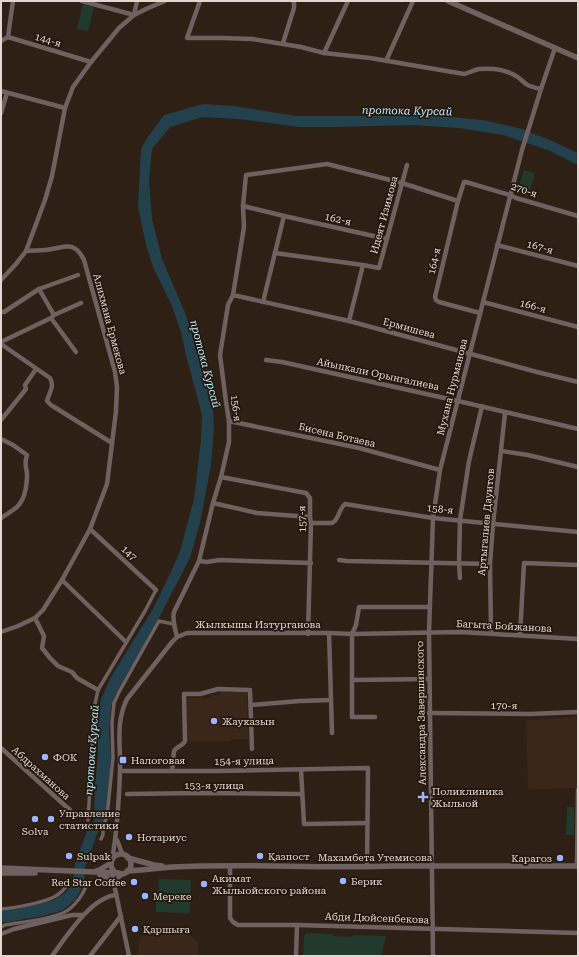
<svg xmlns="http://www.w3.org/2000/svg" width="579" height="957" font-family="'Roboto Serif',serif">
  <rect width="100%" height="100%" fill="#2e2015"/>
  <g fill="#3a2719">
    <polygon points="221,692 247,692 248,739 231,739 231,741 187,741 187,698 211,698 211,695 220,695"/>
    <polygon points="578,717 578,788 528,789 526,720"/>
    <polygon points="158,927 183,928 198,942 198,956 138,956 139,941 140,940 140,936 149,936"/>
  </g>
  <g fill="#223a2d">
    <polygon points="83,4 94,7 88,31 77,29"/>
    <polygon points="524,170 535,173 528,196 517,192"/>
    <polygon points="567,807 574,807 574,835 566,835"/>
    <polygon points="159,879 191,880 190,913 156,912 156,898 158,898"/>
    <polygon points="306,933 331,934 334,936 351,937 354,935 386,936 381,956 303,956 304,936"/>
  </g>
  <polygon fill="#23414c" points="203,104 234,106 296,116 441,116 483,120 522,129 552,141 578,153 578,165 548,150 503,135 459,128 412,125 334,127 299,127 239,119 203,117 170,127 152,149 149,181 152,219 162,259 186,315 213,403 214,427 211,465 200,523 190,558 154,627 115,695 111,707 109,730 111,758 106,812 102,825 97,834 85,868 84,885 75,900 63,910 43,916 1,923 1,910 17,909 54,900 66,892 73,883 75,864 87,831 94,821 95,788 98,754 98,723 101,699 111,677 153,609 170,574 180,551 194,499 201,440 202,415 186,355 181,332 172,306 153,267 146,245 138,207 141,149 148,137 164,115"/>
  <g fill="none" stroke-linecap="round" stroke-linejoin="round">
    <g stroke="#6f615f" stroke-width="3.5">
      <polyline points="88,820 92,754 92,730 95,704 98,690 145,611 156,590"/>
      <polyline points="101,839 103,835 103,828 107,816 113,758 112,723 114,703 119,692 159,621 173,624"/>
      <path d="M1,909C15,908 41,903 54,897C60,894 64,890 68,884L67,881"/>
      <path d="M1,927L5,925C23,922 46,920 63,913C74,908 85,893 87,882"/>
    </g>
    <g stroke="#6f615f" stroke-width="4.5">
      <polyline points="82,1 134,15 137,1"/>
      <path d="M200,1L187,38H223L252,39L301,47L324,53L370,58L464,74C469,73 473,70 479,69C491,68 505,69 516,76C520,78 522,81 526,84C530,87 536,88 541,89L555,48"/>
      <polyline points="8,37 13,1"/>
      <polyline points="1,41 8,37 91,62"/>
      <polyline points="283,43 294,8 294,3 293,1"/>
      <polyline points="324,53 348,1"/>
      <polyline points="386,61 413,1"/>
      <polyline points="1,91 65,108"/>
      <polyline points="1,113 7,93"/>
      <polyline points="243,206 284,216 387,239"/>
      <polyline points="497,245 578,266"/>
      <polyline points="275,253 363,265"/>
      <polyline points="1,280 16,264 26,251 45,200 52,176 65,108 73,87 91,62 119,28 134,15 146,9 165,1"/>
      <polyline points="39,289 54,315"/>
      <polyline points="233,295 349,321 537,372 578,382"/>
      <polyline points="263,302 284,216"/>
      <polyline points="483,302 578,327"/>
      <polyline points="1,312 4,312 39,289 78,275"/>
      <polyline points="480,313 439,302 436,300 435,297 458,201 464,182 466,182 510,195 516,198 578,216"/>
      <polyline points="51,318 76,352"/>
      <polyline points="349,321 363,265 379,268 407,165"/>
      <polyline points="1,342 51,318 54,315 81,303"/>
      <path d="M1,344L50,378C55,387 49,392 47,401L51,405L112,443"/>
      <polyline points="266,360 282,362 458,401 578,429"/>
      <polyline points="1,420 26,389 25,385 36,369"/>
      <polyline points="229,421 359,448 440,470"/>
      <path d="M1,439L13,445L27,455C24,464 26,465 27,474C27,485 25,499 17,507C12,511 6,515 1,518"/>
      <polyline points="501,451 528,455 578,467"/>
      <polyline points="221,477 306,493 310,498 310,517 311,523 308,634"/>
      <polyline points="213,503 257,513 310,517"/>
      <path d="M311,523H332C340,519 338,509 345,504L433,518L578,532"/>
      <polyline points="90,529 156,590"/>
      <polyline points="339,560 347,561 490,564"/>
      <polyline points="199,561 207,562 219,560 311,563"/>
      <polyline points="460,578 459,563 460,520 469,461 482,406"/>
      <polyline points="62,580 126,642"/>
      <polyline points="35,618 44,636 42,648 50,658 58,666 72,672 77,678 98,690"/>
      <path d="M1,632L18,626L35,618L43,610L62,580L90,529L107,484L116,411L117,387L115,372L84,260C75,242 68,246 52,249C43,251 34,250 26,251"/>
      <polyline points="329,633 332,733"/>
      <polyline points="491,633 490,564 493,524 505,413"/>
      <polyline points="520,635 524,563 578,565"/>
      <path d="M177,637C175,628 172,621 174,612L199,561L213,503L221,477L229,442V421L226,402L220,355L228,305L233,295L244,227L243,206L246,175L327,164L402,183L458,201"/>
      <polyline points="352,680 429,679"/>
      <polyline points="251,705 300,701 331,700"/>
      <polyline points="429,713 530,714 578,712"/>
      <polyline points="375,717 352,717 352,634 356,625 359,607 430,607"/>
      <polyline points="1,748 70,810"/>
      <polyline points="301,769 304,824 367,823"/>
      <polyline points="120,771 216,771 368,768 367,867"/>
      <path d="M172,771L174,751C177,746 183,746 185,741L184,694H200L218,689L250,690L252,749"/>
      <polyline points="127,794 203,793 302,794"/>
      <polyline points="117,840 122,853"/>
      <path d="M112,860C117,831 119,801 120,772C121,745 115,724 127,699L172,642L177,637L187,633H329L352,634L461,632L578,639"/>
      <polyline points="230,866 230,918 233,922 238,925 297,925 578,933"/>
      <polyline points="577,866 578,790"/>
      <polyline points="112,867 113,879 129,956"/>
      <polyline points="114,885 116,880 122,874"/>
      <polyline points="1,934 14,929 72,915 83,915"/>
      <path d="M52,956C66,937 91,897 116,895"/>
      <polyline points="90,956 121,916"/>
      <polyline points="296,956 297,925"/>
      <polyline points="433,956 429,632 433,518 440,470 522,150 541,89"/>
    </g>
    <g stroke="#6f615f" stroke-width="5.5">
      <polyline points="448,1 578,58"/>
      <circle cx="121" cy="864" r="10"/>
      <polyline points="128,858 154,865 162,866"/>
      <polyline points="1,868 119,873"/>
      <polyline points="96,871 101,869 111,863"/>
      <path d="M127,871C143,870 158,868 173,867C247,863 321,869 395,866H578"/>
      <polyline points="1,873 35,873"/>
      <polyline points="100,875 111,879 114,885"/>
    </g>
  </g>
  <g fill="#9eb4fd" stroke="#24170c" stroke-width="1.5">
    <circle cx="214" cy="721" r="4"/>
    <circle cx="45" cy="757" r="4"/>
    <rect x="119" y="756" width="8" height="8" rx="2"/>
    <path d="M421 791h4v4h4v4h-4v4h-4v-4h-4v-4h4z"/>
    <circle cx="35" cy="819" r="4"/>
    <circle cx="51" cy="819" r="4"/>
    <circle cx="129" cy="837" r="4"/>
    <circle cx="69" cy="856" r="4"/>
    <circle cx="260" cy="856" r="4"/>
    <circle cx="560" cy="858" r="4"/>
    <circle cx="343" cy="881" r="4"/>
    <circle cx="134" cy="882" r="4"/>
    <circle cx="204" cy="884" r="4"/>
    <circle cx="145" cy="896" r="4"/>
    <circle cx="135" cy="929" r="4"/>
  </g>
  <g text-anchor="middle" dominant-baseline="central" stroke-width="3.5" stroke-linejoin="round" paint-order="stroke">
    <g font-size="10" fill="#e1d7d0" stroke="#24170c">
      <text transform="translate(48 40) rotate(17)">144-я</text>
      <text transform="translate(524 190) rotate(19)">270-я</text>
      <text transform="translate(384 215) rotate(-75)">Идеят Изимова</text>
      <text transform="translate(338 219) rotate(13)">162-я</text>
      <text transform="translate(540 247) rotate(15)">167-я</text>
      <text transform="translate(434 261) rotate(-77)">164-я</text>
      <text transform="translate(533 306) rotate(15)">166-я</text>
      <text transform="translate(110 324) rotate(75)">Алихмана Ермекова</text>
      <text transform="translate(409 328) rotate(15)">Ермишева</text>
      <text transform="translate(378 374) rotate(12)">Айыпкали Орынгалиева</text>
      <text transform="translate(452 387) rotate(-76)">Мухана Нурманова</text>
      <text transform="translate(236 408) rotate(82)">156-я</text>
      <text transform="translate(337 435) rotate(13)">Бисена Ботаева</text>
      <text transform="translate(440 509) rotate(6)">158-я</text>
      <text transform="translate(302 519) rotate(-91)">157-я</text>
      <text transform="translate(486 522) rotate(-85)">Артыгалиев Дауитов</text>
      <text transform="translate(129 553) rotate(43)">147</text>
      <text x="258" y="624">Жылкышы Изтурганова</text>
      <text transform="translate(504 626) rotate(3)">Багыта Бойжанова</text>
      <text x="504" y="705">170-я</text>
      <text transform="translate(421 713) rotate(-91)">Александра Завершинского</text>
      <text transform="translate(244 761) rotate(-1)">154-я улица</text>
      <text transform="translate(41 773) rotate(42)">Абдрахманова</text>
      <text x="214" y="785">153-я улица</text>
      <text x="375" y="857">Махамбета Утемисова</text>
      <text transform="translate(377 918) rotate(2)">Абди Дюйсенбекова</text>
    </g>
    <g font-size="10" fill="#e1d7d0" stroke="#24170c" text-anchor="start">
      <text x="222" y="721">Жауказын</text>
      <text x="53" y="757">ФОК</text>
      <text x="131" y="760">Налоговая</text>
      <text x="432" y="791">Поликлиника<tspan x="432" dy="12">Жылыой</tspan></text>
      <text x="59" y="813">Управление<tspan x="59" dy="12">статистики</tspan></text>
      <text x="35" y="831" text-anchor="middle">Solva</text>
      <text x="137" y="837">Нотариус</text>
      <text x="77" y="856">Sulpak</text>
      <text x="268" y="856">Қазпост</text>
      <text x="552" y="858" text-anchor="end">Карагоз</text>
      <text x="212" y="878">Акимат<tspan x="212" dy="12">Жылыойского района</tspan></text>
      <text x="351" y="881">Берик</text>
      <text x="126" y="882" text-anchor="end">Red Star Coffee</text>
      <text x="153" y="896">Мереке</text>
      <text x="143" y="929">Қаршыға</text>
    </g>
    <g font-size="11" font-style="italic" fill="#b9eafd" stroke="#24170c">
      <text transform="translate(407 111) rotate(1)">протока Курсай</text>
      <text transform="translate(205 364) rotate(75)">протока Курсай</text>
      <text transform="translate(92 750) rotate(-86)">протока Курсай</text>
    </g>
  </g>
  <rect width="579" height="957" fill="none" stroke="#e1d7d0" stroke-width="4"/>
</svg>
